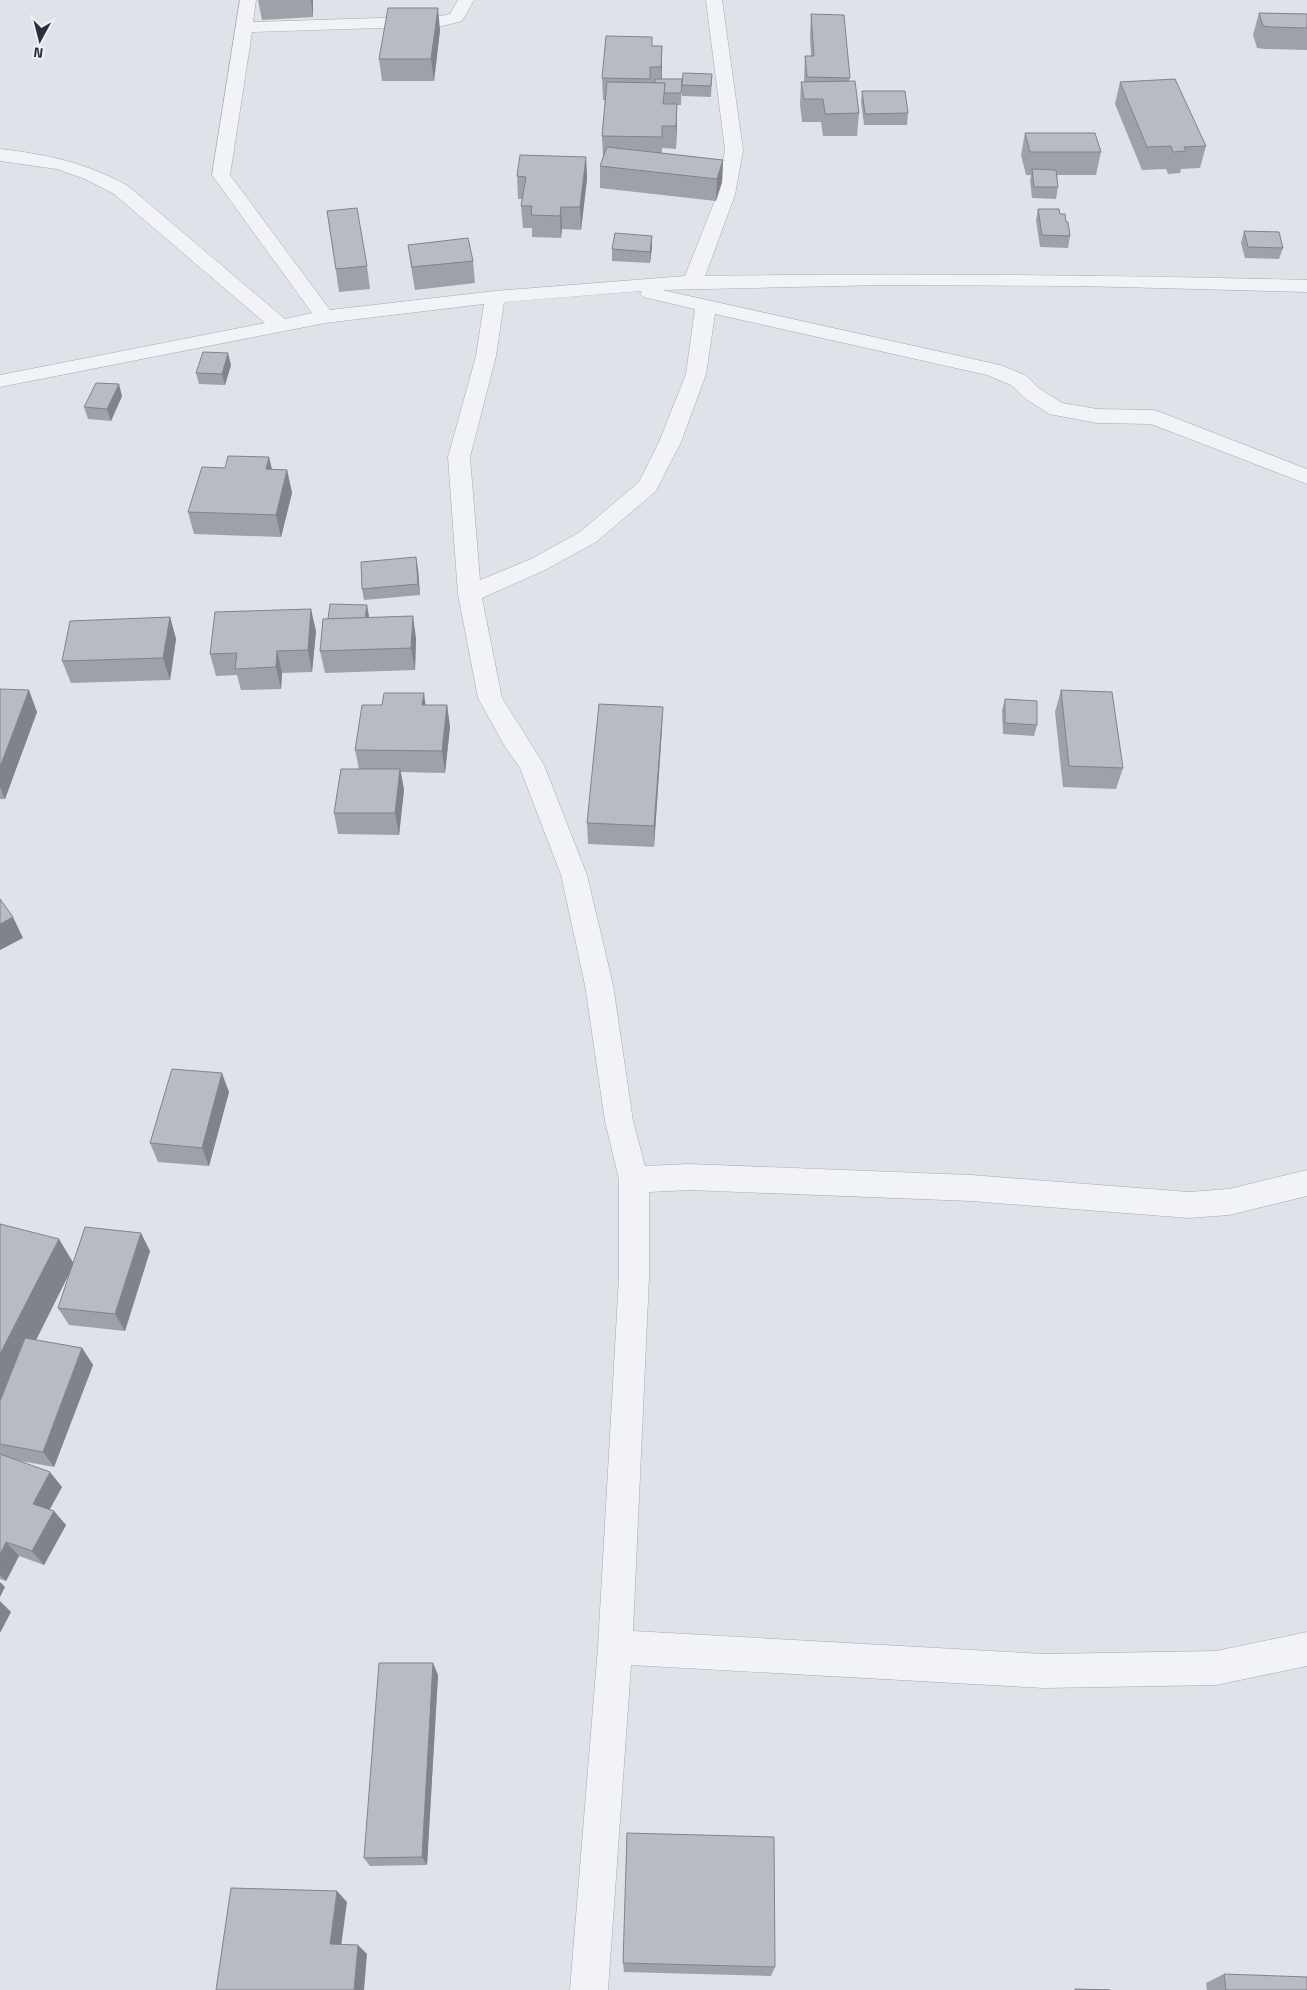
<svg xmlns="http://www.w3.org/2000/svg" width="1307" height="1990" font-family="'Titillium Web',sans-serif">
  <rect width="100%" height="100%" fill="#dfe2e8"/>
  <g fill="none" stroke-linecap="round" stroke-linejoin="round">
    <defs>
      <path id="minor" d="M240,0H256L253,22L441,16L450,14L458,0H474L462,21L442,26L252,32L230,175L330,310L495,291L685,276L717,195L725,150L706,0H722L743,150L735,195L705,276C906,273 1106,275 1307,280V292L1081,286L882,285L662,290L1000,365L1025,375L1040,389L1062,403L1097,409L1152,410L1160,412L1307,469V484L1151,424L1097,423L1049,414L1026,399L1011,385L987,375L715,314L706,374L681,442L656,491L596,542L547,569L482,598L502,698L544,765L587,875L613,985L633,1121L645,1166L689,1164L971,1175L1189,1192L1229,1189L1307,1170V1196L1229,1215L1189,1218L971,1201L689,1190L649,1192V1277L633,1631L1044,1654L1216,1651L1307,1632V1666L1216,1685L1044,1688L631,1665L608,1990H570L598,1647L619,1277V1180L605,1121L585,985L561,875L520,768L504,745L478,698L458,594L448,457L476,356L484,304L325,323L0,387V375L265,323L114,194L85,179L57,169L0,161V149C46,154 87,163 128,186L285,319L312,313L212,175ZM642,291L640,293L643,297L695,309L686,374L659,442L639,482L580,532L531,559L480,580L470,457L496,356L504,302Z"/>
    </defs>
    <use href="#minor" stroke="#a5a9b2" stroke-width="1"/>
    <use href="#minor" fill="#f2f3f6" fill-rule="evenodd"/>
  </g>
  <g fill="#9da1a9">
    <polygon points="258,0 313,0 313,17 262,20"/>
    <polygon points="1259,13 1307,14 1307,50 1265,49 1257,48 1253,35"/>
    <polygon points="811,14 850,78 849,81 859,113 857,136 823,136 821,122 802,122 800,104 801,82 804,82 805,56 811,56 810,36"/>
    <polygon points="440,30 434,81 382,81 379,59"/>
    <polygon points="652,46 662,46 662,79 682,79 681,105 677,105 676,149 662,148 662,153 723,160 722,182 716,201 600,188 600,166 603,158 602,136 605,100 603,100 602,78"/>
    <polygon points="712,74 711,97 682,96 682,85"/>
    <polygon points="1120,82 1206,146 1200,168 1181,169 1180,173 1168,174 1166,169 1142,170 1115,104"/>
    <polygon points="862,91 908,113 907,125 864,125 861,102"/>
    <polygon points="1025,133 1101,152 1096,175 1057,175 1058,187 1056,199 1032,198 1030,180 1031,175 1026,175 1021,155"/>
    <polygon points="586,157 587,179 581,230 562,229 561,238 532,237 532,228 523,228 521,206 522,199 518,199 517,176"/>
    <polygon points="1038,209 1060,214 1070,236 1068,248 1040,247 1036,220"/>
    <polygon points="327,211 367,266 370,289 339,292"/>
    <polygon points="1244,231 1283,248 1279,259 1245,258 1241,243"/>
    <polygon points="408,245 473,261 475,283 415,290 411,267"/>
    <polygon points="652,247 650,263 612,261 612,249"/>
    <polygon points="231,365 225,385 199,384 196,373"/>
    <polygon points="122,396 111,421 88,419 84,407"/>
    <polygon points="269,457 272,469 287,470 292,493 281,537 194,534 188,512 225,468"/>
    <polygon points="418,569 420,595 364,600 362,589"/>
    <polygon points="369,616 369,618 416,638 415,670 325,673 320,651"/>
    <polygon points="170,617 176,639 170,680 71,683 62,661"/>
    <polygon points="316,631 312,672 282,673 281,689 241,690 237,675 216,676 210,654"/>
    <polygon points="0,689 37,712 5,799 0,799"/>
    <polygon points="1061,690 1123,768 1116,789 1063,787 1055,712"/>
    <polygon points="1005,699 1037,725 1034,736 1003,734 1002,710"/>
    <polygon points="426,705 447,705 450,727 445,773 401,772 404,790 399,835 338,834 334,813 359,769 355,750"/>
    <polygon points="662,728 654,847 588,844 587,823"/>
    <polygon points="229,1092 209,1166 158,1162 150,1143"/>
    <polygon points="0,1224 73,1263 150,1251 125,1331 69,1325 58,1308 72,1268 36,1340 82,1348 93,1365 54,1467 15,1460 62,1487 49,1510 66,1525 44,1565 19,1556 6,1581 0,1579"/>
    <polygon points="438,1675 427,1865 370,1866 364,1858"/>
    <polygon points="623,1963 775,1967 771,1976 624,1972"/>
    <polygon points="1224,1974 1307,1990 1207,1990 1206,1983"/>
  </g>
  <g fill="#808389">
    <polygon points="311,0 313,0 313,17"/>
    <polygon points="438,8 440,30 434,81 431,59"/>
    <polygon points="662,46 662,68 661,89 661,67"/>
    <polygon points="677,104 677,126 676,149 676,126"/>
    <polygon points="586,157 587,179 581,230 580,207"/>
    <polygon points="723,160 722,182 716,201 717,179"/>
    <polygon points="561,207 562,229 561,238 560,216"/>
    <polygon points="652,236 652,247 650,263 650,252"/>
    <polygon points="228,353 231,365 225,385 222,374"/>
    <polygon points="119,384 122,396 111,421 107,409"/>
    <polygon points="269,457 274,480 266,469"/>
    <polygon points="287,470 292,493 281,537 276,515"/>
    <polygon points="416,557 418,569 420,595 418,584"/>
    <polygon points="367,605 369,616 366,638 364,627"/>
    <polygon points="311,609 316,631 312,672 308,650"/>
    <polygon points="413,616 416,638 415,670 411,648"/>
    <polygon points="170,617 176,639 170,680 163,658"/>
    <polygon points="277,651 282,673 281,689 276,667"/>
    <polygon points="29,690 37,712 5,799 0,787 0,767"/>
    <polygon points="424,693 427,715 422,705"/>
    <polygon points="447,705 450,727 445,773 442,751"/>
    <polygon points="663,707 662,728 654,847 654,826"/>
    <polygon points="400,769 404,790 399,835 395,813"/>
    <polygon points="13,917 23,938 0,950 0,924"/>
    <polygon points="222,1073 229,1092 209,1166 202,1148"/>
    <polygon points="141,1233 150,1251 125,1331 115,1314"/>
    <polygon points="59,1239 74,1264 0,1412 0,1354"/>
    <polygon points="82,1348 93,1365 54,1467 43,1452"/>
    <polygon points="50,1472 62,1487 45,1518 33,1504"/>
    <polygon points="54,1511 66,1525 44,1565 32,1551"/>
    <polygon points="6,1542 19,1556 6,1581 0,1575 0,1555"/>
    <polygon points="0,1582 5,1587 0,1597"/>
    <polygon points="0,1601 11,1612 0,1633"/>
    <polygon points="433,1663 438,1675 427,1865 422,1857"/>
    <polygon points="337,1891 347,1902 340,1954 330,1944"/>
    <polygon points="358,1945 367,1954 364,1990 354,1990"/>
  </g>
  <g fill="#b7bbc4" stroke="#808389">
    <polygon points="388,8 438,8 431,59 379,59"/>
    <polygon points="1259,13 1307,14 1307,28 1271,27 1263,26"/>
    <polygon points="811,14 844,15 850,78 807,77 805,56 814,56"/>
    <polygon points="606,36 652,37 652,46 662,46 661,67 650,67 650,79 602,78"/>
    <polygon points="683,73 712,74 711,86 682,85"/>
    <polygon points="655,79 682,79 681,93 664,93 665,83 655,83"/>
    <polygon points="1175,79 1206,146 1184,147 1186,151 1173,152 1171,146 1147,147 1120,82"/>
    <polygon points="855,81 859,113 825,114 823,99 804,99 801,82"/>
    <polygon points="607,82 665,83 663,104 677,104 676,126 662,126 662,137 602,136"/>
    <polygon points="862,91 905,91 908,113 865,114"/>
    <polygon points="1025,133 1095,133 1101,152 1030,152"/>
    <polygon points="607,147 723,160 717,179 600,166"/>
    <polygon points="520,155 586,157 580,207 561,207 560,216 531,215 532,206 521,206 526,177 517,176"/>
    <polygon points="1032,169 1056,170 1058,187 1034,187"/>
    <polygon points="357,208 367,266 336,269 327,211"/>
    <polygon points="1038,209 1059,209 1060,214 1065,214 1066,222 1068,222 1070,236 1042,235"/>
    <polygon points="1244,231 1279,232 1283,248 1248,247"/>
    <polygon points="615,233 652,236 650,252 612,249"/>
    <polygon points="468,238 473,261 412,267 408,245"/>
    <polygon points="203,352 228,353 222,374 196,373"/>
    <polygon points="96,383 119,384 107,409 84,407"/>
    <polygon points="228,456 269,457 266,469 287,470 276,515 188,512 202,467 225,468"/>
    <polygon points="416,557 418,584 362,589 361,562"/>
    <polygon points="330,604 367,605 365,618 328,619"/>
    <polygon points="311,609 308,650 277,651 276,667 235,669 237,653 210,654 215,612"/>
    <polygon points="413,616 411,648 320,651 323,619"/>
    <polygon points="170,617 163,658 62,661 70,621"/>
    <polygon points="0,689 29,690 0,767"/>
    <polygon points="1061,690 1112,692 1123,768 1069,766"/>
    <polygon points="384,693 424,693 422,705 447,705 442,751 355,750 362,705 382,705"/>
    <polygon points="1005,699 1037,701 1037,725 1005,723"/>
    <polygon points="599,704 663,707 654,826 587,823"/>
    <polygon points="341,769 400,769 395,813 334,813"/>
    <polygon points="0,899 13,917 0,924"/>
    <polygon points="172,1069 222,1073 202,1148 150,1143"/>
    <polygon points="0,1224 59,1239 0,1354"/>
    <polygon points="85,1227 141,1233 115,1314 58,1308"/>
    <polygon points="25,1338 82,1348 43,1452 0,1444 0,1401"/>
    <polygon points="0,1454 50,1472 33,1504 54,1511 32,1551 6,1542 0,1555"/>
    <polygon points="379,1663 433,1663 422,1857 364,1858"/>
    <polygon points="627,1833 774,1837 775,1967 623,1963"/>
    <polygon points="231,1888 337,1891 330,1944 358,1945 354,1990 216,1990"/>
    <polygon points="1224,1974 1307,1977 1307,1990 1226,1990"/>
    <polygon points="1075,1989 1110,1990 1075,1990"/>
  </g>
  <g transform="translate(40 40) rotate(187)" stroke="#eff1f5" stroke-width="4" paint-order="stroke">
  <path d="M0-4L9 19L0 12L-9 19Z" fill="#292f3e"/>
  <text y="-8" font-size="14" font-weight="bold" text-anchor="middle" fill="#292f3e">N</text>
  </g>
</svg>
